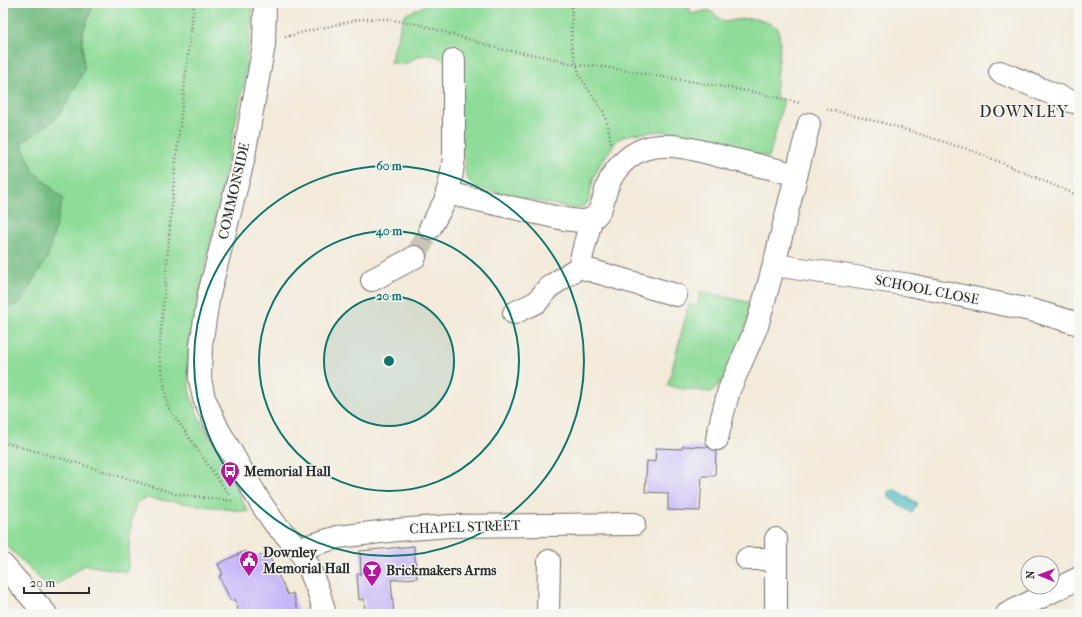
<svg xmlns="http://www.w3.org/2000/svg" width="1082" height="617" font-family="'IM FELL French Canon',serif">
  <rect width="100%" height="100%" fill="#f6f6f2"/>
  <filter id="ink" filterUnits="userSpaceOnUse"><feTurbulence type="fractalNoise" baseFrequency=".025" numOctaves="2"/><feDisplacementMap in="SourceGraphic" scale="8" xChannelSelector="R" yChannelSelector="G"/><feConvolveMatrix kernelMatrix="1 2 1 2 8 2 1 2 1" color-interpolation-filters="sRGB"/></filter>
  <filter id="wash" filterUnits="userSpaceOnUse"><feTurbulence type="fractalNoise" baseFrequency=".012" numOctaves="4" result="noise"/><feDisplacementMap in="SourceGraphic" scale="16" xChannelSelector="R" yChannelSelector="G"/><feGaussianBlur stdDeviation="0.9" result="paint"/><feColorMatrix in="noise" values="0 0 0 0 0 0 0 0 0 0 0 0 0 0 0 0 0 1.4 0 .05"/><feComposite in="paint" operator="in"/></filter>
  <g filter="url(#wash)">
    <rect width="100%" height="100%" fill="#f3eada"/>
    <g fill="#8fdc99" stroke="#5d8462">
      <path d="M94,3H252V17L244,82L193,324L188,357V375L190,394L198,415L248,512L147,498L137,502C130,516 129,548 128,566V572L85,565L50,589L3,542V308L20,302L62,198L34,172L21,143L55,119L84,70L82,34Z"/>
      <path d="M425,3H688L691,14L709,10L724,22C750,18 754,15 778,28L780,41L776,98L784,100L769,157L662,131L632,134L618,139L600,164L593,179L588,202L581,208L574,209L482,189C465,182 464,176 466,158L462,157L447,62C438,56 428,52 417,57C412,60 409,63 403,64C399,64 394,63 390,63L404,15L426,5Z"/>
      <path d="M701,291L751,303C744,335 737,370 711,392L677,388L668,385L689,304L697,306Z"/>
    </g>
    <polygon fill="#73bc81" stroke="#4f7456" points="3,3 94,3 82,34 84,70 67,103 55,119 21,143 34,172 63,198 48,256 20,303 3,308"/>
    <polygon fill="#4bbac1" stroke="#3b7276" points="894,489 917,503 912,513 889,498 890,496 887,494 890,490 893,491"/>
    <g id="blocks">
      <g fill="#c6b5f8">
        <polygon points="683,446 708,447 716,451 715,476 702,476 700,511 668,510 668,493 645,492 647,461 655,462 656,448 682,449"/>
        <polygon points="414,546 417,578 391,580 394,614 365,614 364,599 359,600 357,574 361,574 360,551"/>
        <polygon points="245,551 250,561 267,552 288,595 293,593 299,614 239,614 235,599 231,601 219,576 223,574 218,564"/>
      </g>
    </g>
  </g>
  <g filter="url(#ink)">
    <use href="#blocks" fill-opacity="0" stroke="#716e68" stroke-width="1"/>
    <g fill="none" stroke-linecap="round" stroke-linejoin="round">
      <polyline stroke="#cbc4b7" stroke-width="22" stroke-dasharray="22 11" stroke-linecap="butt" points="415,257 430,228"/>
      <defs>
        <g id="minor">
          <polyline points="265,3 264,45 243,161 209,294 201,345 200,379 204,398 218,429 260,502 275,524 299,549 308,565 319,593 325,614"/>
          <polyline points="1000,72 1070,101 1079,103"/>
          <path d="M447,193L564,219C572,220 583,223 591,219C603,214 603,196 608,185C614,169 628,155 644,149C672,140 703,152 731,159C753,164 775,169 796,175"/>
          <polyline points="430,228 445,201 451,178 454,158 454,60"/>
          <polyline points="774,265 910,285 1035,311 1079,324"/>
          <polyline points="579,267 676,295"/>
          <polyline points="372,280 415,257"/>
          <polyline points="514,313 537,302 548,288 579,267 591,220"/>
          <polyline points="717,439 722,417 729,390 757,326 774,265 809,124"/>
          <polyline points="299,549 338,537 397,530 450,526 634,524"/>
          <polyline points="747,559 776,559"/>
          <polyline points="3,565 46,614"/>
          <polyline points="548,614 549,561"/>
          <polyline points="776,614 776,539"/>
          <polyline points="1007,614 1079,578"/>
        </g>
      </defs>
      <use href="#minor" stroke="#716e68" stroke-width="24"/>
      <g stroke="#716e68" stroke-width="2.5" stroke-dasharray="1 3" stroke-linecap="butt">
        <polyline points="194,3 175,168 159,354 168,407 229,495"/>
        <polyline points="572,3 571,44 580,77 603,111 608,125 611,144"/>
        <polyline points="285,37 300,33 361,19 387,19 418,24 500,49 542,56 577,65 598,66 754,92 800,103"/>
        <polyline points="827,109 891,125 976,152 1079,196"/>
        <polyline points="3,442 74,462 176,494 234,501"/>
      </g>
      <use href="#minor" stroke="#fff" stroke-width="22"/>
    </g>
  </g>
  <circle cx="389" cy="361" r="65" fill="#0f766e" fill-opacity=".12"/>
  <g fill="none" stroke="#0f766e" stroke-width="2">
    <circle cx="389" cy="361" r="65"/>
    <circle cx="389" cy="361" r="130"/>
    <circle cx="389" cy="361" r="195"/>
  </g>
  <defs>
    <symbol id="bus-pin" viewBox="-11 -11 22 30"><path d="M0 17L-7.5 6A9.5 9.5 0 1 1 7.5 6Z" fill="#b5179e" stroke="#f6f6f2"/><path d="M-5-6H5V4H4V6H2V4H-2V6H-4V4H-5ZM-3.5-4V0h7V-4ZM-3.5 1.2v1.5H-2V1.2ZM2 1.2v1.5H3.5V1.2Z" fill="#fff"/></symbol>
    <symbol id="civic-pin" viewBox="-11 -11 22 30"><path d="M0 17L-7.5 6A9.5 9.5 0 1 1 7.5 6Z" fill="#b5179e" stroke="#f6f6f2"/><path d="M-.6-6.5H3V-4.5H.6V-3L4-1V1h2V6H-6V1h2V-1L-.6-3ZM-1.2 2.5V6h2.4V2.5Z" fill="#fff"/></symbol>
    <symbol id="bar-pin" viewBox="-11 -11 22 30"><path d="M0 17L-7.5 6A9.5 9.5 0 1 1 7.5 6Z" fill="#b5179e" stroke="#f6f6f2"/><path d="M-6-5H6L.8 .8V4.5H3.5V6h-7V4.5H-.8V.8Z" fill="#fff"/></symbol>
  </defs>
  <g fill-rule="evenodd">
    <use href="#bus-pin" x="219" y="460" width="22" height="30"/>
    <use href="#civic-pin" x="238" y="549" width="22" height="30"/>
    <use href="#bar-pin" x="361" y="559" width="22" height="30"/>
  </g>
  <g text-anchor="middle" dominant-baseline="central" stroke-width="3" stroke-linejoin="round" paint-order="stroke">
    <g font-size="14" fill="#2b2b2b" stroke="#f6f6f2">
      <text transform="translate(234 191) rotate(-77)">COMMONSIDE</text>
      <text transform="translate(927 290) rotate(11)">SCHOOL CLOSE</text>
      <text transform="translate(465 527) rotate(-2)">CHAPEL STREET</text>
    </g>
    <g font-size="14" font-weight="bold" fill="#2b2b2b" stroke="#f6f6f2" text-anchor="start">
      <text x="244" y="471">Memorial Hall</text>
      <text x="263" y="552">Downley<tspan x="263" dy="16">Memorial Hall</tspan></text>
      <text x="386" y="570">Brickmakers Arms</text>
    </g>
    <g font-size="16" letter-spacing="1" fill="#2b2b2b" stroke="#f6f6f2">
      <text x="1024" y="111">DOWNLEY</text>
    </g>
  </g>
  <circle cx="389" cy="361" r="6" fill="#0f766e" stroke="#f6f6f2" stroke-width="2"/>
  <g font-size="12" text-anchor="middle" font-weight="bold" fill="#0f766e" stroke="#f6f6f2" stroke-width="3" stroke-linejoin="round" paint-order="stroke">
    <text x="389" y="170">60 m</text>
    <text x="389" y="235">40 m</text>
    <text x="389" y="300">20 m</text>
  </g>
  <rect width="1082" height="617" fill="none" stroke="#f6f6f2" stroke-width="16"/>
  <g transform="translate(1040 575) rotate(271)"><circle r="19" fill="#f6f6f2" stroke="#a5a5a2"/>
  <path d="M0-3L7 15L0 10L-7 15Z" fill="#b5179e"/>
  <text y="-6" font-size="11" font-weight="bold" text-anchor="middle" fill="#2b2b2b">N</text>
  </g>
  <path d="M24 587v6h65v-6" fill="none" stroke="#2b2b2b" stroke-width="2"/>
  <text x="30" y="587" font-size="12" fill="#2b2b2b" stroke="#f6f6f2" stroke-width="3" paint-order="stroke">20 m</text>
</svg>
